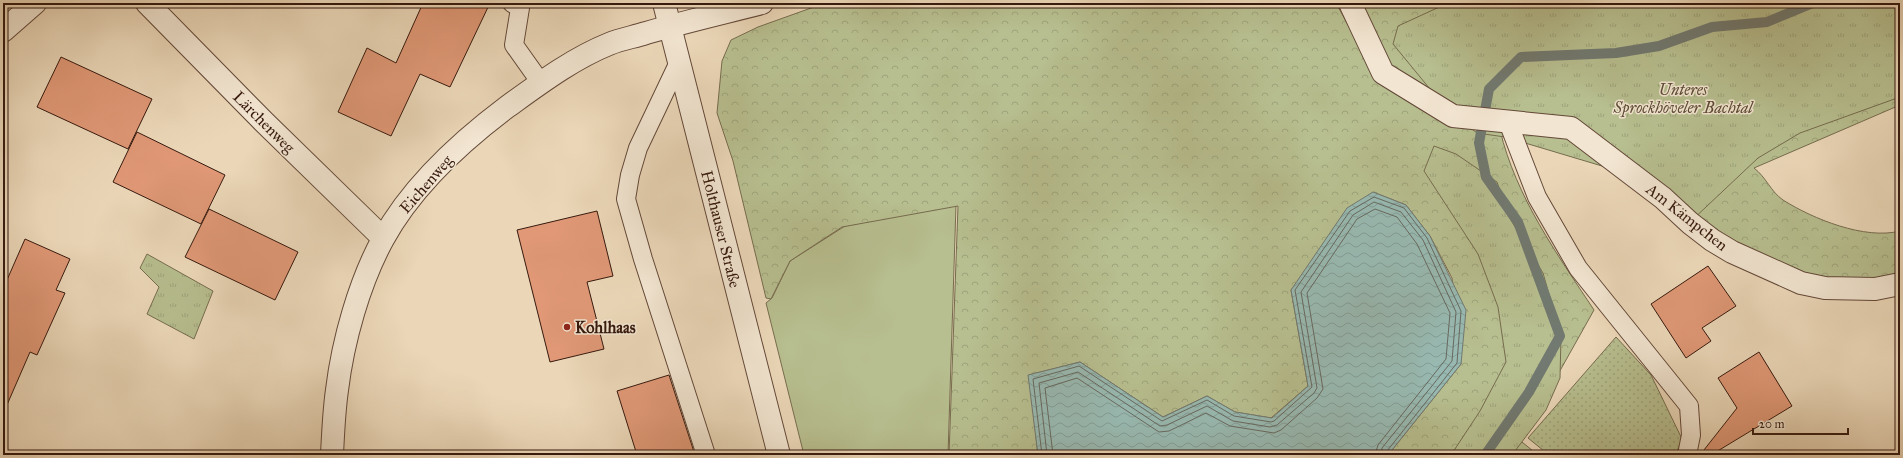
<svg xmlns="http://www.w3.org/2000/svg" width="1903" height="458" font-family="'IM FELL Great Primer',serif">
  <defs>
    <pattern id="forest-crowns" width="20" height="18" patternUnits="userSpaceOnUse"><rect width="20" height="18" fill="#b7be8f"/><path d="M2 6a3 3 0 1 1 6 0M12 15a3 3 0 1 1 6 0" fill="none" stroke="#9ea37a"/></pattern>
    <pattern id="park-tufts" width="24" height="20" patternUnits="userSpaceOnUse"><rect width="24" height="20" fill="#b7be8f"/><path d="M3 7l-1-3M5 7V3M7 7l1-3M15 17l-1-3M17 17v-4M19 17l1-3" fill="none" stroke="#9ea37a"/></pattern>
    <pattern id="garden-dots" width="8" height="8" patternUnits="userSpaceOnUse"><rect width="8" height="8" fill="#b7be8f"/><path d="M2 2h.1M6 6h.1" fill="none" stroke="#9ea37a" stroke-width="1.8" stroke-linecap="round"/></pattern>
    <pattern id="water-waves" width="16" height="10" patternUnits="userSpaceOnUse"><rect width="16" height="10" fill="#98b9b1"/><path d="M0 5q4-4 8 0t8 0" fill="none" stroke="#849e97"/></pattern>
  </defs>
  <rect width="100%" height="100%" fill="#ebd7b8"/>
  <filter id="stains"><feTurbulence type="fractalNoise" baseFrequency=".005" numOctaves="4"/><feColorMatrix values="0 0 0 0 .2 0 0 0 0 .09 0 0 0 0 .02 0 0 0 .5 -.17"/></filter>
  <radialGradient id="worn" r=".72"><stop offset=".6" stop-color="#630" stop-opacity="0"/><stop offset="1" stop-color="#630" stop-opacity=".3"/></radialGradient>
  <g fill="#b7be8f" stroke="#766c4e">
    <polygon points="956,205 948,455 804,455 766,303 772,298 790,261 845,226"/>
    <polygon points="1517,438 1538,455 1505,455"/>
  </g>
  <g fill="url(#forest-crowns)" stroke="#766c4e">
    <path d="M825,3H1336L1376,76L1500,130C1516,197 1557,254 1594,310L1543,401L1504,455H1388L1461,364L1452,278L1430,236L1406,205L1373,192L1291,290L1308,386L1271,418L1235,412L1207,396L1163,417L1080,362L1029,375L1038,455H949L958,206L842,227L790,261L771,299L766,298L733,161L717,113L722,61L731,40L758,27Z"/>
    <path d="M1357,3H1900V105L1754,168C1766,177 1771,192 1783,200C1813,219 1865,240 1900,231V280L1829,284L1738,248L1647,180L1457,112L1392,72Z"/>
  </g>
  <g fill="url(#park-tufts)" stroke="#766c4e">
    <polygon points="1448,3 1900,3 1900,97 1800,133 1758,158 1689,223 1651,188 1602,166 1505,137 1477,133 1448,111 1393,44 1398,26"/>
    <polygon points="1434,146 1456,154 1497,182 1509,217 1543,273 1561,336 1560,378 1546,410 1512,455 1451,455 1480,411 1506,362 1498,307 1478,254 1424,171"/>
    <polygon points="147,254 213,291 194,339 147,314 159,287 140,268"/>
  </g>
  <polygon fill="url(#garden-dots)" stroke="#766c4e" points="1616,337 1651,375 1683,441 1674,455 1549,455 1528,438"/>
  <polygon fill="url(#water-waves)" stroke="#717970" points="1373,192 1406,205 1430,236 1466,310 1461,364 1388,455 1038,455 1028,375 1080,362 1163,417 1207,396 1235,412 1272,418 1308,386 1291,290 1347,208"/>
  <g fill="none" stroke-linecap="round" stroke-linejoin="round">
    <g stroke="#676960" stroke-width="1">
      <polyline points="1042,455 1033,379 1079,366 1162,421 1207,400 1234,416 1271,422 1274,421 1312,387 1295,290 1350,211 1374,197 1404,208 1427,238 1461,311 1457,363 1387,451 1386,455"/>
      <polyline points="1047,455 1039,383 1078,372 1160,426 1167,425 1207,406 1233,421 1270,427 1277,425 1314,393 1317,388 1301,292 1353,215 1374,202 1401,212 1423,240 1456,312 1452,361 1382,448 1381,455"/>
      <polyline points="1053,455 1045,388 1077,378 1159,432 1169,431 1206,413 1230,426 1274,433 1281,430 1317,398 1323,389 1307,293 1357,219 1375,209 1397,217 1417,244 1450,313 1446,359 1378,445 1375,455"/>
    </g>
    <polyline stroke="#717970" stroke-width="10" points="1485,455 1529,392 1560,336 1518,222 1486,177 1479,143 1489,89 1521,57 1616,53 1659,46 1712,27 1767,22 1813,3"/>
  </g>
  <g fill="#e09876" stroke="#36190e">
    <polygon points="423,3 490,3 450,87 420,74 391,136 338,112 367,48 396,63"/>
    <polygon points="61,57 152,99 128,149 37,107"/>
    <polygon points="137,132 225,175 201,224 113,182"/>
    <polygon points="209,209 298,252 275,300 185,257"/>
    <polygon points="597,211 613,276 587,282 604,349 550,362 517,230"/>
    <polygon points="25,239 70,259 56,290 65,293 37,355 30,352 3,414 3,289"/>
    <polygon points="1708,266 1736,306 1702,328 1711,341 1686,358 1651,304"/>
    <polygon points="1759,352 1792,406 1711,455 1700,455 1737,408 1718,378"/>
    <polygon points="669,375 695,455 637,455 617,391"/>
  </g>
  <g fill="none" stroke-linecap="round" stroke-linejoin="round">
    <defs>
      <g id="service">
        <polyline points="512,3 520,8 514,45 541,83"/>
        <polyline points="678,64 638,148 630,175 626,199 643,259 706,455"/>
        <polyline points="1508,122 1537,197 1578,268 1689,406 1691,435 1687,455"/>
      </g>
      <g id="minor">
        <polyline points="147,3 264,122 383,238"/>
        <polyline points="1350,3 1383,73 1453,116 1571,128 1663,198 1690,223 1712,240 1732,252 1801,283 1825,288 1875,289 1900,284"/>
        <polyline points="3,31 35,3"/>
        <path d="M332,455C333,433 334,411 337,390C343,341 359,283 383,239C412,186 459,143 507,107C539,84 572,59 609,44C621,39 634,37 646,33C684,22 723,13 762,3"/>
      </g>
      <polyline id="tertiary" points="664,3 779,455"/>
    </defs>
    <use href="#service" stroke="#634838" stroke-width="20"/>
    <use href="#minor" stroke="#634838" stroke-width="24"/>
    <use href="#tertiary" stroke="#634838" stroke-width="24"/>
    <use href="#service" stroke="#f2e5d1" stroke-width="18"/>
    <use href="#minor" stroke="#f2e5d1" stroke-width="22"/>
    <use href="#tertiary" stroke="#f2e5d1" stroke-width="22"/>
  </g>
  <circle fill="#8f2418" stroke="#f2e5d1" stroke-width="1.5" cx="567" cy="327" r="4"/>
  <g text-anchor="middle" dominant-baseline="central" stroke-width="3" stroke-linejoin="round" paint-order="stroke">
    <g font-size="16" font-style="italic" fill="#5d4b35" stroke="#f2e5d1">
      <text x="1683" y="89">Unteres<tspan x="1683" dy="18">Sprockhöveler Bachtal</tspan></text>
    </g>
    <g font-size="16" fill="#36190e" stroke="#f2e5d1">
      <text transform="translate(264 122) rotate(45)">Lärchenweg</text>
      <text transform="translate(426 184) rotate(-49)">Eichenweg</text>
      <text transform="translate(1687 217) rotate(38)">Am Kämpchen</text>
      <text transform="translate(721 229) rotate(76)">Holthauser Straße</text>
    </g>
    <g font-size="16" font-weight="bold" fill="#36190e" stroke="#f2e5d1" text-anchor="start">
      <text x="575" y="327">Kohlhaas</text>
    </g>
  </g>
  <rect width="1903" height="458" fill="none" stroke="#ebd7b8" stroke-width="16"/>
  <rect x="4" y="4" width="1895" height="450" fill="none" stroke="#36190e" stroke-width="2"/>
  <rect x="8" y="8" width="1887" height="442" fill="none" stroke="#36190e"/>
  <path d="M1753 428v6h95v-6" fill="none" stroke="#36190e" stroke-width="2"/>
  <text x="1759" y="428" font-size="12" fill="#36190e" stroke="#f2e5d1" stroke-width="3" paint-order="stroke">20 m</text>
  <rect width="100%" height="100%" filter="url(#stains)"/>
  <rect width="100%" height="100%" fill="url(#worn)"/>
</svg>
